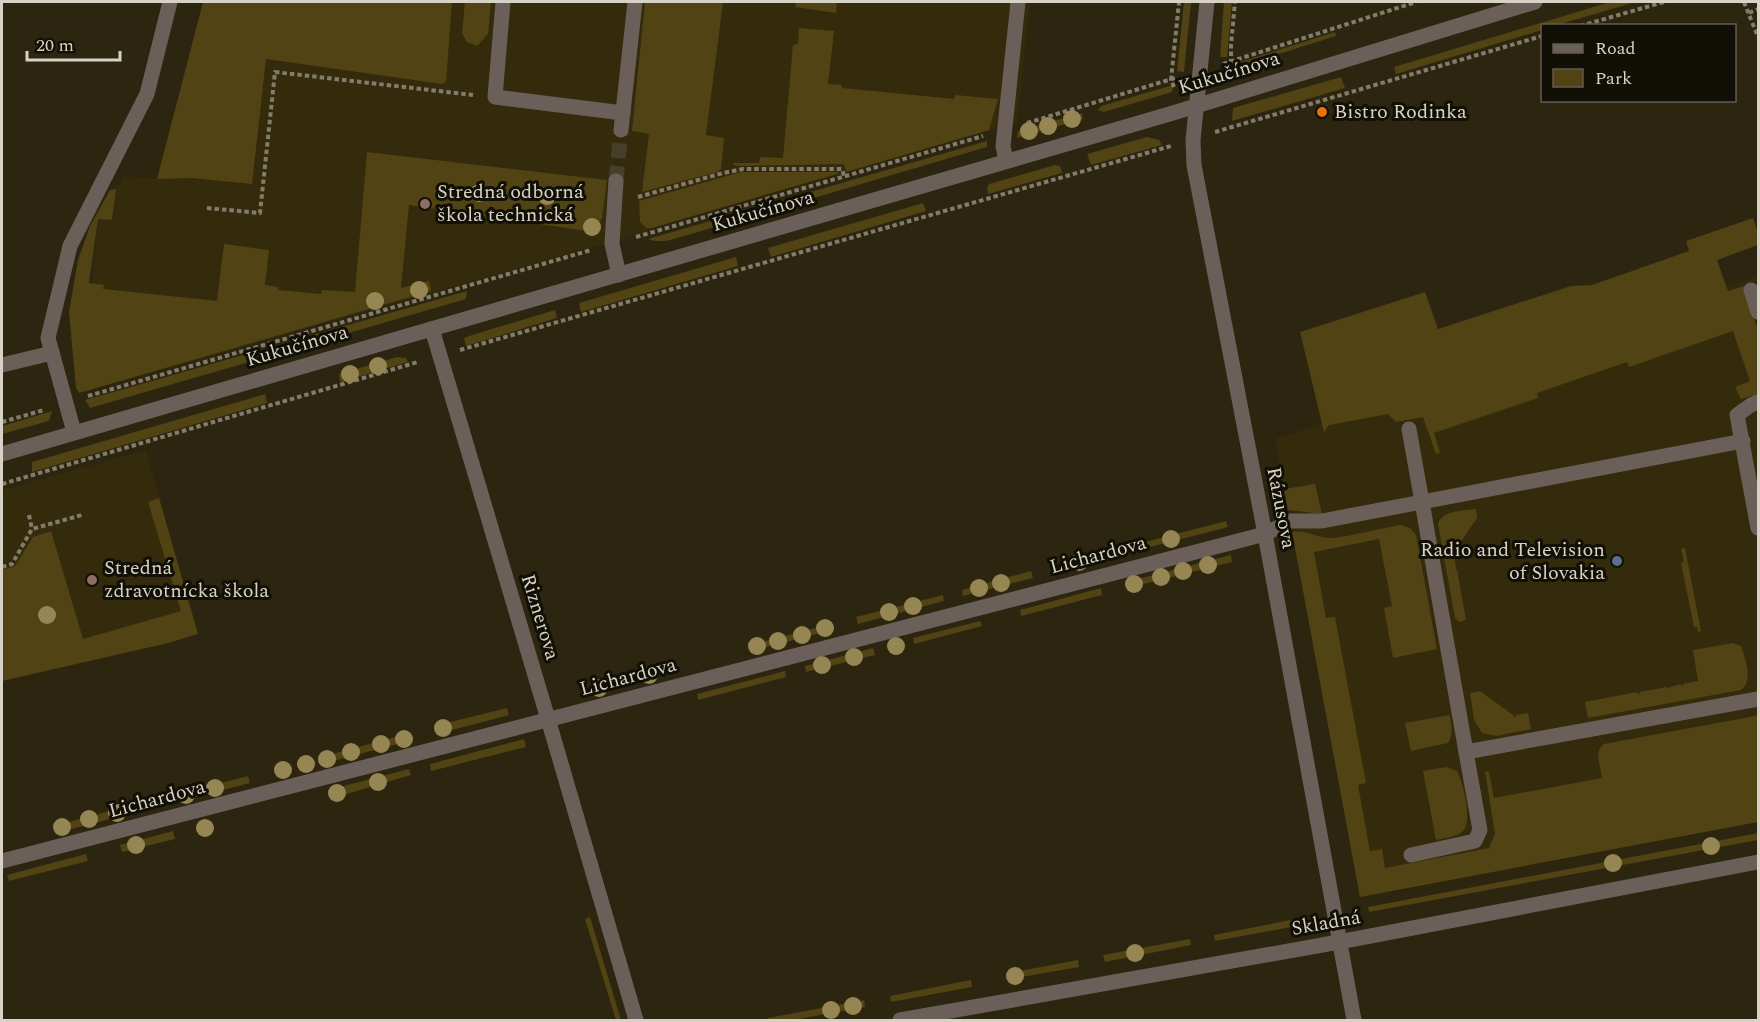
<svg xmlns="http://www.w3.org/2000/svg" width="1760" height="1022" font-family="Spectral,serif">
  <rect width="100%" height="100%" fill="#2c2510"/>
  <g fill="#342b0d">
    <polygon points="203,2 1030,2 1017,123 652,228 649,231 80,393 98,219 112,220 116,189 123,176 157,179"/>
    <polygon points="1758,276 1758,822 1360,897 1275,439"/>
    <polygon points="146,450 198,634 168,643 2,681 2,490"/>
  </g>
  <g fill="#514313">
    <polygon points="203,2 452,2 446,82 442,84 266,59 252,184 192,178 157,179"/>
    <polygon points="465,2 491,2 488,34 477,46 467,42 462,33"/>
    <polygon points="645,2 723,2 706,135 724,138 721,169 717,172 642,192 649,134 632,131"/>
    <polygon points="796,2 837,2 836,13 795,7"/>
    <polygon points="1184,2 1191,2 1184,72 1177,71"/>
    <polygon points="1224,2 1232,2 1227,57 1220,57"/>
    <polygon points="1610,2 1636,2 1557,25 1542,26 1542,30 1396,74 1394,67"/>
    <polygon points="799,28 834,31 828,84 842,85 842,88 954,99 955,95 998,99 989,130 846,172 844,164 735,166 733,163 759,163 760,157 783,158 793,45 798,44"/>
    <polygon points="1335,32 1336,36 1241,66 1240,62"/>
    <polygon points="1341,77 1345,88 1232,121 1233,108"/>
    <polygon points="1173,85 1172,92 1104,112 1098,110 1101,106"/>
    <polygon points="1082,113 1083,119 1017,138 1018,131"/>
    <polygon points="1147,137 1159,140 1162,145 1091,165 1087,154"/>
    <path d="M987,141V147L681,237C670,240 659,244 648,239Z"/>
    <polygon points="367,152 607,180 602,218 596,228 588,231 409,205 401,288 429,281 431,291 79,393 76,388 69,312 78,260 90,226 110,190 116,189 112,220 98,219 89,283 104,285 103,289 217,301 224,244 269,250 265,285 278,287 278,290 321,294 322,290 355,292"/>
    <polygon points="1055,165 1060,166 1062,173 988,194 987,188 989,184"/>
    <polygon points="741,172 836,172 840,173 652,228 646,228 640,222 639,201"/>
    <polygon points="923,203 926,211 771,257 768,248"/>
    <polygon points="1753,218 1758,233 1758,245 1717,260 1728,291 1744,286 1758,331 1758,394 1741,399 1735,387 1750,381 1733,331 1629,367 1627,362 1537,393 1538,398 1434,433 1440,453 1436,454 1423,417 1396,422 1388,414 1329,425 1324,432 1300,332 1425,292 1438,329 1571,286 1592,285 1689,251 1686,241"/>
    <polygon points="736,257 738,266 581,312 579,303"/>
    <polygon points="467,291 466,299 90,408 85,400"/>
    <polygon points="555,310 557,318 466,346 464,338 472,335"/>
    <polygon points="397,357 406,358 408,362 340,382 339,374"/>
    <polygon points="265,394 267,403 32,472 32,462"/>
    <polygon points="52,411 49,421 2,434 2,426"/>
    <polygon points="1315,484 1322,514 1288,510 1284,489"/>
    <polygon points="159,498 198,634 168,643 2,681 2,570 15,566 33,537 51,531 83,639 181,611 148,502"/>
    <path d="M1476,509L1477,518L1454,552L1451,553L1454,554L1456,568L1455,570H1457L1466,620L1459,622L1455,618L1438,524C1442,510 1462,511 1476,509Z"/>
    <polygon points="1226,521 1228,527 1127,553 1126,547"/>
    <path d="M1400,525L1410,528L1416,535L1437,649L1393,658L1384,608L1392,606L1379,539L1314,552L1326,618L1335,617L1366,783L1358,785L1370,851L1382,849L1385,868L1489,848L1495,834L1485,771L1489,772L1494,798L1602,778C1601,766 1593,752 1604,744L1755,716H1758V822L1360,897L1292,532C1305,529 1319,539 1334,538C1356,535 1379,529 1400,525Z"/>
    <polygon points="1685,548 1701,631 1698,632 1697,627 1694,627 1681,563 1684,562 1681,549"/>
    <polygon points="1231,555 1232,562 1128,588 1126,582"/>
    <polygon points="1031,571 1033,578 963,596 962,590"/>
    <polygon points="1101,588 1102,595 1021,616 1020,610"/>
    <polygon points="943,595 944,601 858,624 856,617"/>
    <polygon points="980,621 982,626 914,644 913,638"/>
    <polygon points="831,624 832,630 755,650 753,644"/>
    <path d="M1733,643L1741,646C1745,658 1754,681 1741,690L1588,718L1585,702L1637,692L1638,695L1640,692L1667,687L1668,689L1670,687L1681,684L1682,687L1683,684L1698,681L1693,650Z"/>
    <polygon points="873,648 875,655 806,672 805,666"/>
    <polygon points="655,671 656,676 583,695 581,689"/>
    <polygon points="785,671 786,677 698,700 697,694"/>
    <polygon points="1480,691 1513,715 1514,717 1516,717 1516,715 1528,713 1531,729 1496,736 1482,733 1474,720 1470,693"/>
    <polygon points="507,708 509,715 506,716 440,733 438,725"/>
    <path d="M1450,715C1451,725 1454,734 1448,743L1411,751L1405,723Z"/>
    <polygon points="407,734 409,741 322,764 321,757"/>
    <polygon points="524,739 526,747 431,771 430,764"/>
    <path d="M1446,767L1457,771C1463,782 1473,822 1463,831C1457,837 1444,838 1436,840L1423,771Z"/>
    <polygon points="409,769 411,775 330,799 328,790"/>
    <polygon points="248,776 250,783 184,800 182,793"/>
    <polygon points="135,804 137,812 60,832 58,825"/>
    <polygon points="173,831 175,839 122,852 120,845"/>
    <polygon points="1758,833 1758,840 1369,912 1368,907"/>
    <polygon points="86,854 88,861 9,881 7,875"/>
    <polygon points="590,917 621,1020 616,1020 585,919"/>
    <polygon points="1301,918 1302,925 1215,941 1214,935"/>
    <polygon points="1190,939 1191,945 1105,962 1103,955"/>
    <polygon points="1078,960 1079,967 1011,979 1010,973"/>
    <polygon points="971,980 972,987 891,1002 890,996"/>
    <polygon points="864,1000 865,1007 793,1020 769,1020 768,1018"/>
  </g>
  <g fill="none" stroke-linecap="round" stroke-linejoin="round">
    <polyline stroke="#463f2b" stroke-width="15" stroke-dasharray="15 8" stroke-linecap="butt" points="616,181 621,130"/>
    <g stroke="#827c6b" stroke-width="4" stroke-dasharray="4.5 3" stroke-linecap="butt">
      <polyline points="1744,2 1758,37"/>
      <polyline points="1749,13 1758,9"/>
      <polyline points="1580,26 1664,2"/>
      <polyline points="1223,64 1416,2"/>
      <polyline points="1231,71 1231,45 1235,2"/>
      <polyline points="1174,87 1171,80 1179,2"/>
      <polyline points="1027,123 1175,78"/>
      <polyline points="1215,132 1542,36"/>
      <polyline points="638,197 723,173 743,169 842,169 844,176"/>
      <polyline points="207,208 260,213 275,72 473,95"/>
      <polyline points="636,237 983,136"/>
      <polyline points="460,350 1171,146"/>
      <polyline points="88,396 591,250"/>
      <polyline points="2,422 44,410"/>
      <polyline points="2,484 418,362"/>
      <polyline points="29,515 32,529"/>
      <polyline points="2,567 12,564 32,529 82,515"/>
    </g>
    <g stroke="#6a6059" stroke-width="15">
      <polyline points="503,2 495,97 623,113"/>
      <polyline points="1207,2 1193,140 1194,165 1265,534 1354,1020"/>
      <polyline points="621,130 635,2"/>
      <polyline points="1006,161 1003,146 1018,2"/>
      <polyline points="616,181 612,244 619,275"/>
      <polyline points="1751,290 1758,312"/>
      <polyline points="432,329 548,719 636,1020"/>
      <polyline points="2,365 52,353"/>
      <polyline points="1758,402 1751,405 1737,415 1758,528"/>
      <polyline points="1409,429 1422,502 1743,441"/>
      <polyline points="74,432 48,338 70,246 147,94 170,2"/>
      <polyline points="2,454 1173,113 1535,2"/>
      <polyline points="1411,855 1475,841 1480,830 1466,752"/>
      <polyline points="2,861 1265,534 1290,521 1322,521 1422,502 1466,752 1758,699"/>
      <polyline points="900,1020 1339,942 1758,862"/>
    </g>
  </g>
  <g fill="#968654">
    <circle cx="1072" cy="119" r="9"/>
    <circle cx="1048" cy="126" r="9"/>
    <circle cx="1029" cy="131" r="9"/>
    <circle cx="479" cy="193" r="9"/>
    <circle cx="547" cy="196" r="9"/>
    <circle cx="592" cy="227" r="9"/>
    <circle cx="419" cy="290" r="9"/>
    <circle cx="375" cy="301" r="9"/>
    <circle cx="378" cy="366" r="9"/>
    <circle cx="350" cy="374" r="9"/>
    <circle cx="1171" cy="539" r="9"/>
    <circle cx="1079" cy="562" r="9"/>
    <circle cx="1208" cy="565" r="9"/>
    <circle cx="1183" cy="571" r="9"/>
    <circle cx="1161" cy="577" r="9"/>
    <circle cx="1001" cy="583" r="9"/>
    <circle cx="1134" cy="584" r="9"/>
    <circle cx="979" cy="588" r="9"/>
    <circle cx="913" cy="606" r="9"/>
    <circle cx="889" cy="612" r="9"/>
    <circle cx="47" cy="615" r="9"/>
    <circle cx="825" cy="628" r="9"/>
    <circle cx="802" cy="635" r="9"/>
    <circle cx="778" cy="641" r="9"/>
    <circle cx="757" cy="646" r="9"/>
    <circle cx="896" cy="646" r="9"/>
    <circle cx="854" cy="657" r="9"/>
    <circle cx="822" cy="665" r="9"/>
    <circle cx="649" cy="675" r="9"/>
    <circle cx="599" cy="688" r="9"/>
    <circle cx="443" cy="728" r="9"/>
    <circle cx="404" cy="739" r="9"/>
    <circle cx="381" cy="744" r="9"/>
    <circle cx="351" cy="752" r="9"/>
    <circle cx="327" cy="759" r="9"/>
    <circle cx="306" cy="764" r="9"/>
    <circle cx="283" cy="770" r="9"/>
    <circle cx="378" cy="782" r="9"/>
    <circle cx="215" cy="788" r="9"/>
    <circle cx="337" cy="793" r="9"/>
    <circle cx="186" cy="795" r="9"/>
    <circle cx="117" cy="813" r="9"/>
    <circle cx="89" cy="819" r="9"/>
    <circle cx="62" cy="827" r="9"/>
    <circle cx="205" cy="828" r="9"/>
    <circle cx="136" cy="845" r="9"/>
    <circle cx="1711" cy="846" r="9"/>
    <circle cx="1613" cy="863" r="9"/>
    <circle cx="1135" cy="953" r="9"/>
    <circle cx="1015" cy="976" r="9"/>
    <circle cx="853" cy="1006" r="9"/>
    <circle cx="831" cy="1010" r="9"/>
  </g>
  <circle fill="#e8710a" stroke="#120f06" stroke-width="2" cx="1322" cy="112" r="6"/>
  <g fill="#8d6e63" stroke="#120f06" stroke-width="2">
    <circle cx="425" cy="204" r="6"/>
    <circle cx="92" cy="580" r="6"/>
  </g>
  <circle fill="#5c6f8a" stroke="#120f06" stroke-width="2" cx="1617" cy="561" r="6"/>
  <g text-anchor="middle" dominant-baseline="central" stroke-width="6" stroke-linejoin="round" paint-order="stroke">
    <g font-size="20" fill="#d6d2c5" stroke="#120f06">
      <text transform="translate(1229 73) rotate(-17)">Kukučínova</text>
      <text transform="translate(763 211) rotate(-16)">Kukučínova</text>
      <text transform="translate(297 346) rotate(-16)">Kukučínova</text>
      <text transform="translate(1281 508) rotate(79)">Rázusova</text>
      <text transform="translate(1098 555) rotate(-15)">Lichardova</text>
      <text transform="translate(540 617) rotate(73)">Riznerova</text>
      <text transform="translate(628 677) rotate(-15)">Lichardova</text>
      <text transform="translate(157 799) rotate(-15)">Lichardova</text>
      <text transform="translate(1326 923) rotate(-10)">Skladná</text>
    </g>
    <g font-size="20" fill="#d6d2c5" stroke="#120f06" text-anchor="start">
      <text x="1334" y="112">Bistro Rodinka</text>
      <text x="437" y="192">Stredná odborná<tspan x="437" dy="23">škola technická</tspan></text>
      <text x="1605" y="550" text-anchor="end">Radio and Television<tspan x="1605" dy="23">of Slovakia</tspan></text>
      <text x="104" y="568">Stredná<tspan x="104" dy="23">zdravotnícka škola</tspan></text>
    </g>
  </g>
  <rect width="1760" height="1022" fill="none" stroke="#d6d2c5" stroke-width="6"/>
  <rect x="1541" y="24" width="195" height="78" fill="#120f06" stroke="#605d52" stroke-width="1.5"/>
  <rect x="1553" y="44" width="30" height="9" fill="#6a6059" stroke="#605d52" stroke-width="1.5"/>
  <text x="1595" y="54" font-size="18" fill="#d6d2c5">Road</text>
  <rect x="1553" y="69" width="30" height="18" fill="#514313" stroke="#605d52" stroke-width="1.5"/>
  <text x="1595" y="84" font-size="18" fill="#d6d2c5">Park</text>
  <path d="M27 51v9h93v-9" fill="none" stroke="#d6d2c5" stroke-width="3"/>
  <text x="36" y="51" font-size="18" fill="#d6d2c5" stroke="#120f06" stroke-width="4.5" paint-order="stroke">20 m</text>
</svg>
